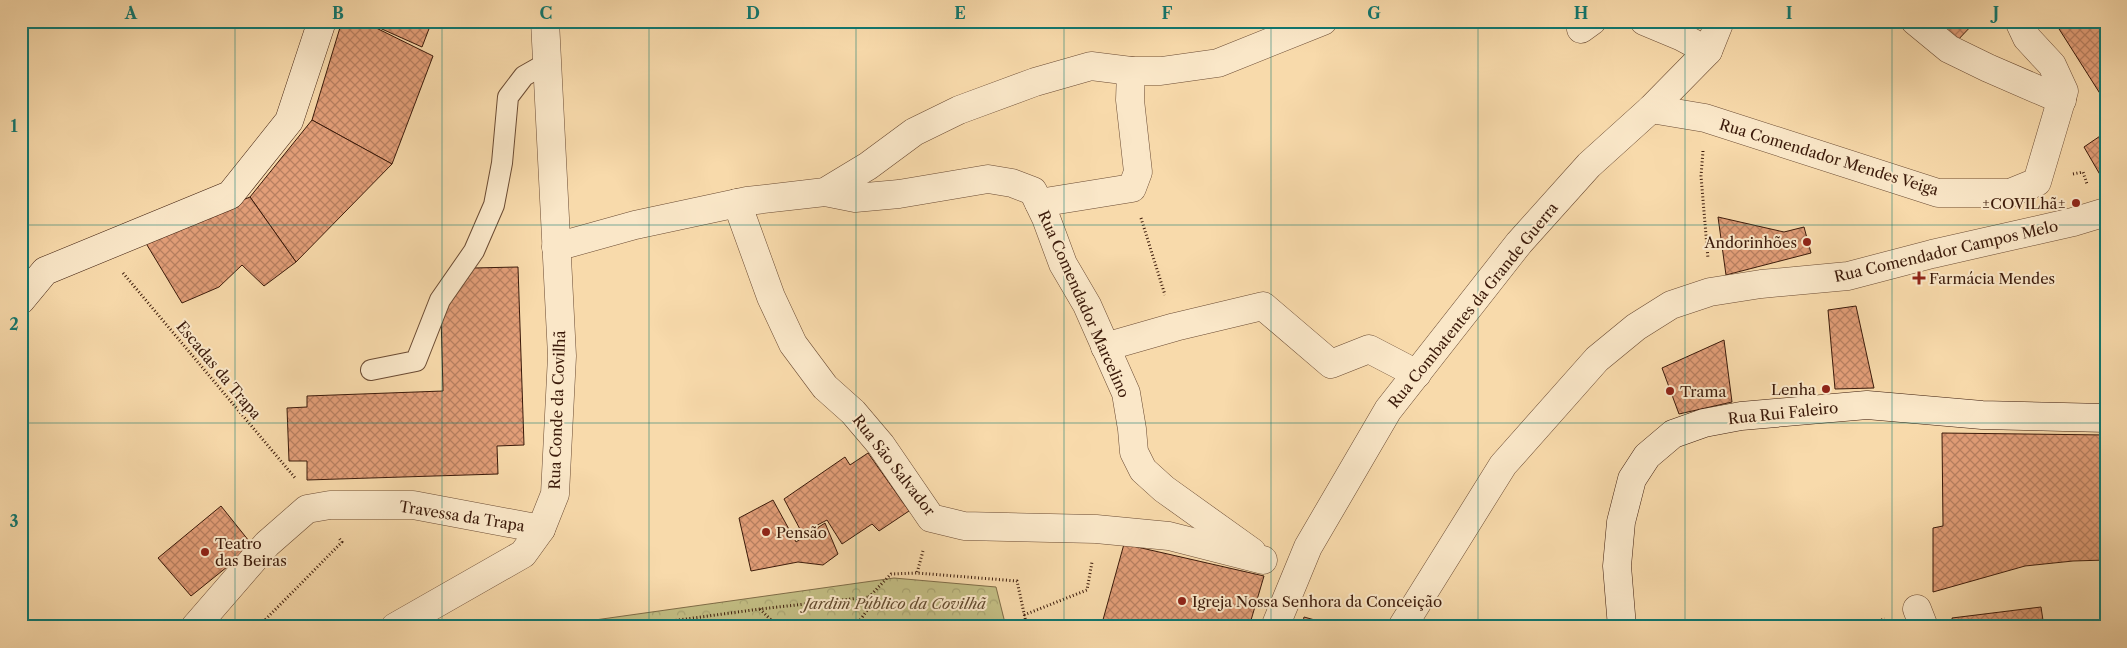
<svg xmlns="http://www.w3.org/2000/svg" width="2127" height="648" font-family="'Libre Caslon Text',serif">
  <defs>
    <pattern id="forest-crowns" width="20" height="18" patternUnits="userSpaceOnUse" patternTransform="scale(1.25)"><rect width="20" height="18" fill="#c3be84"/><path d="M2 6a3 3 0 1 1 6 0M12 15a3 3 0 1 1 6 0" fill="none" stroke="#a8a371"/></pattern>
    <pattern id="building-cross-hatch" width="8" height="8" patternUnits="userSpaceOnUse" patternTransform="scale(1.25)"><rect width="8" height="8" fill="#e29e78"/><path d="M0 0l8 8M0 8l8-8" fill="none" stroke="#b88061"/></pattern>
  </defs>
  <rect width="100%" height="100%" fill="#f8daab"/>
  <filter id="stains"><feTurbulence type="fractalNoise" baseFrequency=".004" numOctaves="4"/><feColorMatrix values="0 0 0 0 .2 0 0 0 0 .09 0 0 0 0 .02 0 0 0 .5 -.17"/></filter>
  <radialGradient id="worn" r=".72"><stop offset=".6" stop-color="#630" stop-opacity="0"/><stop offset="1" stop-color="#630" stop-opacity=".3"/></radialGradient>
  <polygon fill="url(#forest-crowns)" stroke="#7f6c47" points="894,578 996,587 1006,627 545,627"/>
  <g fill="url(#building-cross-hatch)" stroke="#3b1a0a">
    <polygon points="342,21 362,21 433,56 392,164 312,120"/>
    <polygon points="364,21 432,21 422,47"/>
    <polygon points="1923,21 1976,21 1954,44"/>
    <polygon points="2054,21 2106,21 2106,103"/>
    <polygon points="312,120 392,164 296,262 250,197"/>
    <polygon points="2106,132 2106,185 2084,147"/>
    <polygon points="250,197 296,262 264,286 242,265 219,287 182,303 144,240"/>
    <polygon points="1718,217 1784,232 1804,227 1811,253 1726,275"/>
    <polygon points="518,267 524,445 497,446 498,474 307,480 307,461 289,461 287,408 307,407 307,396 443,391 441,314 473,268"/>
    <polygon points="1856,306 1874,388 1835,389 1828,310"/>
    <polygon points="1724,340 1732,402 1679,414 1662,368"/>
    <polygon points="1942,433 2106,435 2106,560 2073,561 2025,566 1933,592 1933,528 1943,526"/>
    <polygon points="868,453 909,511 879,531 872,524 842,544 827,520 802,533 784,499 845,457 850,465"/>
    <polygon points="773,500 796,542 825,523 838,554 823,565 798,562 751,571 739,518"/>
    <polygon points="221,506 253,546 191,596 158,558"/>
    <polygon points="1124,544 1264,576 1249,627 1101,627"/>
    <polygon points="2041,607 2044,627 1953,627 1952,618"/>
    <polygon points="1304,617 1340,627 1302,627"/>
    <polygon points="1905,620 1911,621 1914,627 1887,627"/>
  </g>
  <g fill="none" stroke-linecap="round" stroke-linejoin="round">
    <defs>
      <polyline id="lane" points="371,370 416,361 440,300 474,251 494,205 502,163 508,97 524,76 547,63"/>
      <g id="street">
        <polyline points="1644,21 1680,36 1708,51"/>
        <polyline points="1915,21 1949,49 1988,68 2062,100"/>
        <polyline points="1581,29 1592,21"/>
        <polyline points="1651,109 1705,118 1938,193 2010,193 2037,182 2064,91 2052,65 2027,38 2019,21"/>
        <polyline points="825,192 855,198 899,194 988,179 1012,183 1033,191 1046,218 1063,264 1087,305 1126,393 1132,429 1134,452 1143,470 1164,489 1252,552"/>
        <polyline points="737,203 771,297 793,344 825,387 853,412 881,445 931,518 964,526 1096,529 1169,536 1263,560"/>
        <polyline points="1039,203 1132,188 1138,172 1130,100 1131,71"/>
        <polyline points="556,247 635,225 747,201 825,192 868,166 914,132 959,110 1035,82 1091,66 1131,71 1161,71 1218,63 1323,21"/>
        <polyline points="1105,347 1175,327 1263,306 1331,364 1369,349 1417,374"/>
        <polyline points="1917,609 1924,627"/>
        <polyline points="195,627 267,544 307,509 330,505 413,505 541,529"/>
        <polyline points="395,627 523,554 541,529 555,494 562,356 545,21"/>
        <polyline points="1275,627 1308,547 1388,410 1519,243 1589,165 1651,109 1708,51 1720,21"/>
        <polyline points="1402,627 1503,465 1597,359 1636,327 1671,305 1710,292 1761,284 1848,276 1932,254 2073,222 2106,212"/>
      </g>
      <g id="secondary">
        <polyline points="21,300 45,271 230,195 289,121 322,21"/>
        <polyline points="1622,627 1617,566 1621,522 1632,479 1647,456 1673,434 1704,423 1741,416 1867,405 1982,415 2106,418"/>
      </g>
    </defs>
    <use href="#lane" stroke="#6a4a32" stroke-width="22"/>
    <use href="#street" stroke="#6a4a32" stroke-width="29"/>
    <use href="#secondary" stroke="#3b1a0a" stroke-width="29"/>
    <g stroke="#3b1a0a" stroke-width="3" stroke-dasharray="1 2.5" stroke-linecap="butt">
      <polyline points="1703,151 1701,176 1708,259"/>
      <polyline points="2073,174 2083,172 2087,184"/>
      <polyline points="1141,218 1165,295"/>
      <polyline points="123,273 296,479"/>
      <polyline points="923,551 917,573 1017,581 1027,627"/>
      <polyline points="869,597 891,574 917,573"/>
      <polyline points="760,609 778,627"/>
      <polyline points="1024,615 1087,590 1092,562"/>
      <polyline points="258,627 342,542 339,538"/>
      <polyline points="627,627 760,609 869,597 871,605 855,627"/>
      <polyline points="1858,627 1885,619"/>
    </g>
    <use href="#lane" stroke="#fae7c8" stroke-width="20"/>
    <use href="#street" stroke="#fae7c8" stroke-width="28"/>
    <use href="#secondary" stroke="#fae7c8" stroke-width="28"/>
  </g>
  <path fill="none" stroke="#0f766e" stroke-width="1" stroke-opacity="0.55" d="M235,21V627M442,21V627M649,21V627M856,21V627M1064,21V627M1271,21V627M1478,21V627M1685,21V627M1892,21V627M21,225H2106M21,423H2106"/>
  <g fill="#8f2418" stroke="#fae7c8" stroke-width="2">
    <circle cx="2076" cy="203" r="5"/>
    <circle cx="1807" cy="242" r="5"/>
    <path d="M1916.5 270.5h5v5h5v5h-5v5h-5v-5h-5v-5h5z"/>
    <circle cx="1826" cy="389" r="5"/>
    <circle cx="1670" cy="391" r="5"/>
    <circle cx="766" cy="532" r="5"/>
    <circle cx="205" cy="552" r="5"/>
    <circle cx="1182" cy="601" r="5"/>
  </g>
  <g text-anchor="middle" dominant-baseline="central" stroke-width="4" stroke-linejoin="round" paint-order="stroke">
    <g font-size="15" fill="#3b1a0a" stroke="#fae7c8">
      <text transform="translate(1829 157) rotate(17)">Rua Comendador Mendes Veiga</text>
      <text transform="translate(1946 251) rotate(-13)">Rua Comendador Campos Melo</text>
      <text transform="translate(1084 304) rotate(66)">Rua Comendador Marcelino</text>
      <text transform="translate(1473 305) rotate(-51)">Rua Combatentes da Grande Guerra</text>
      <text transform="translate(219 370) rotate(50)">Escadas da Trapa</text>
      <text transform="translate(557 410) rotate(-88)">Rua Conde da Covilhã</text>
      <text transform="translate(1783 413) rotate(-6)">Rua Rui Faleiro</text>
      <text transform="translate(894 465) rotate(52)">Rua São Salvador</text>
      <text transform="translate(462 516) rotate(9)">Travessa da Trapa</text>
    </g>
    <g font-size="15" fill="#3b1a0a" stroke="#fae7c8" text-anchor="start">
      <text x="2066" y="203" text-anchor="end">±COVILhã±</text>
      <text x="1797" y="242" text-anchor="end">Andorinhões</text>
      <text x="1929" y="278">Farmácia Mendes</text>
      <text x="1816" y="389" text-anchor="end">Lenha</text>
      <text x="1680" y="391">Trama</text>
      <text x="776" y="532">Pensão</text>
      <text x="215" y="543">Teatro<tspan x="215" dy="17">das Beiras</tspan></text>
      <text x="1192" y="601">Igreja Nossa Senhora da Conceição</text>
    </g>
    <g font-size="15" font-style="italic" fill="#644b2f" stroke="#fae7c8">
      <text x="895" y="603">Jardim Público da Covilhã</text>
    </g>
  </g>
  <rect width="2127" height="648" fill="none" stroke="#f8daab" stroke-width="55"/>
  <rect x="28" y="28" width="2072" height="592" fill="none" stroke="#0f766e" stroke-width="2"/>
  <g font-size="16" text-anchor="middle" font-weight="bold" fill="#0f766e">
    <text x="131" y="19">A</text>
    <text x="338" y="19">B</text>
    <text x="546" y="19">C</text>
    <text x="753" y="19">D</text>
    <text x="960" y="19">E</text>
    <text x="1167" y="19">F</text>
    <text x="1374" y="19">G</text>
    <text x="1581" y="19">H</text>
    <text x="1789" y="19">I</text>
    <text x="1996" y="19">J</text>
    <text x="14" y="132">1</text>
    <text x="14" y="330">2</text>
    <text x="14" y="527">3</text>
  </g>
  <rect width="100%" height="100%" filter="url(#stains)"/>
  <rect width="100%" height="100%" fill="url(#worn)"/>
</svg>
